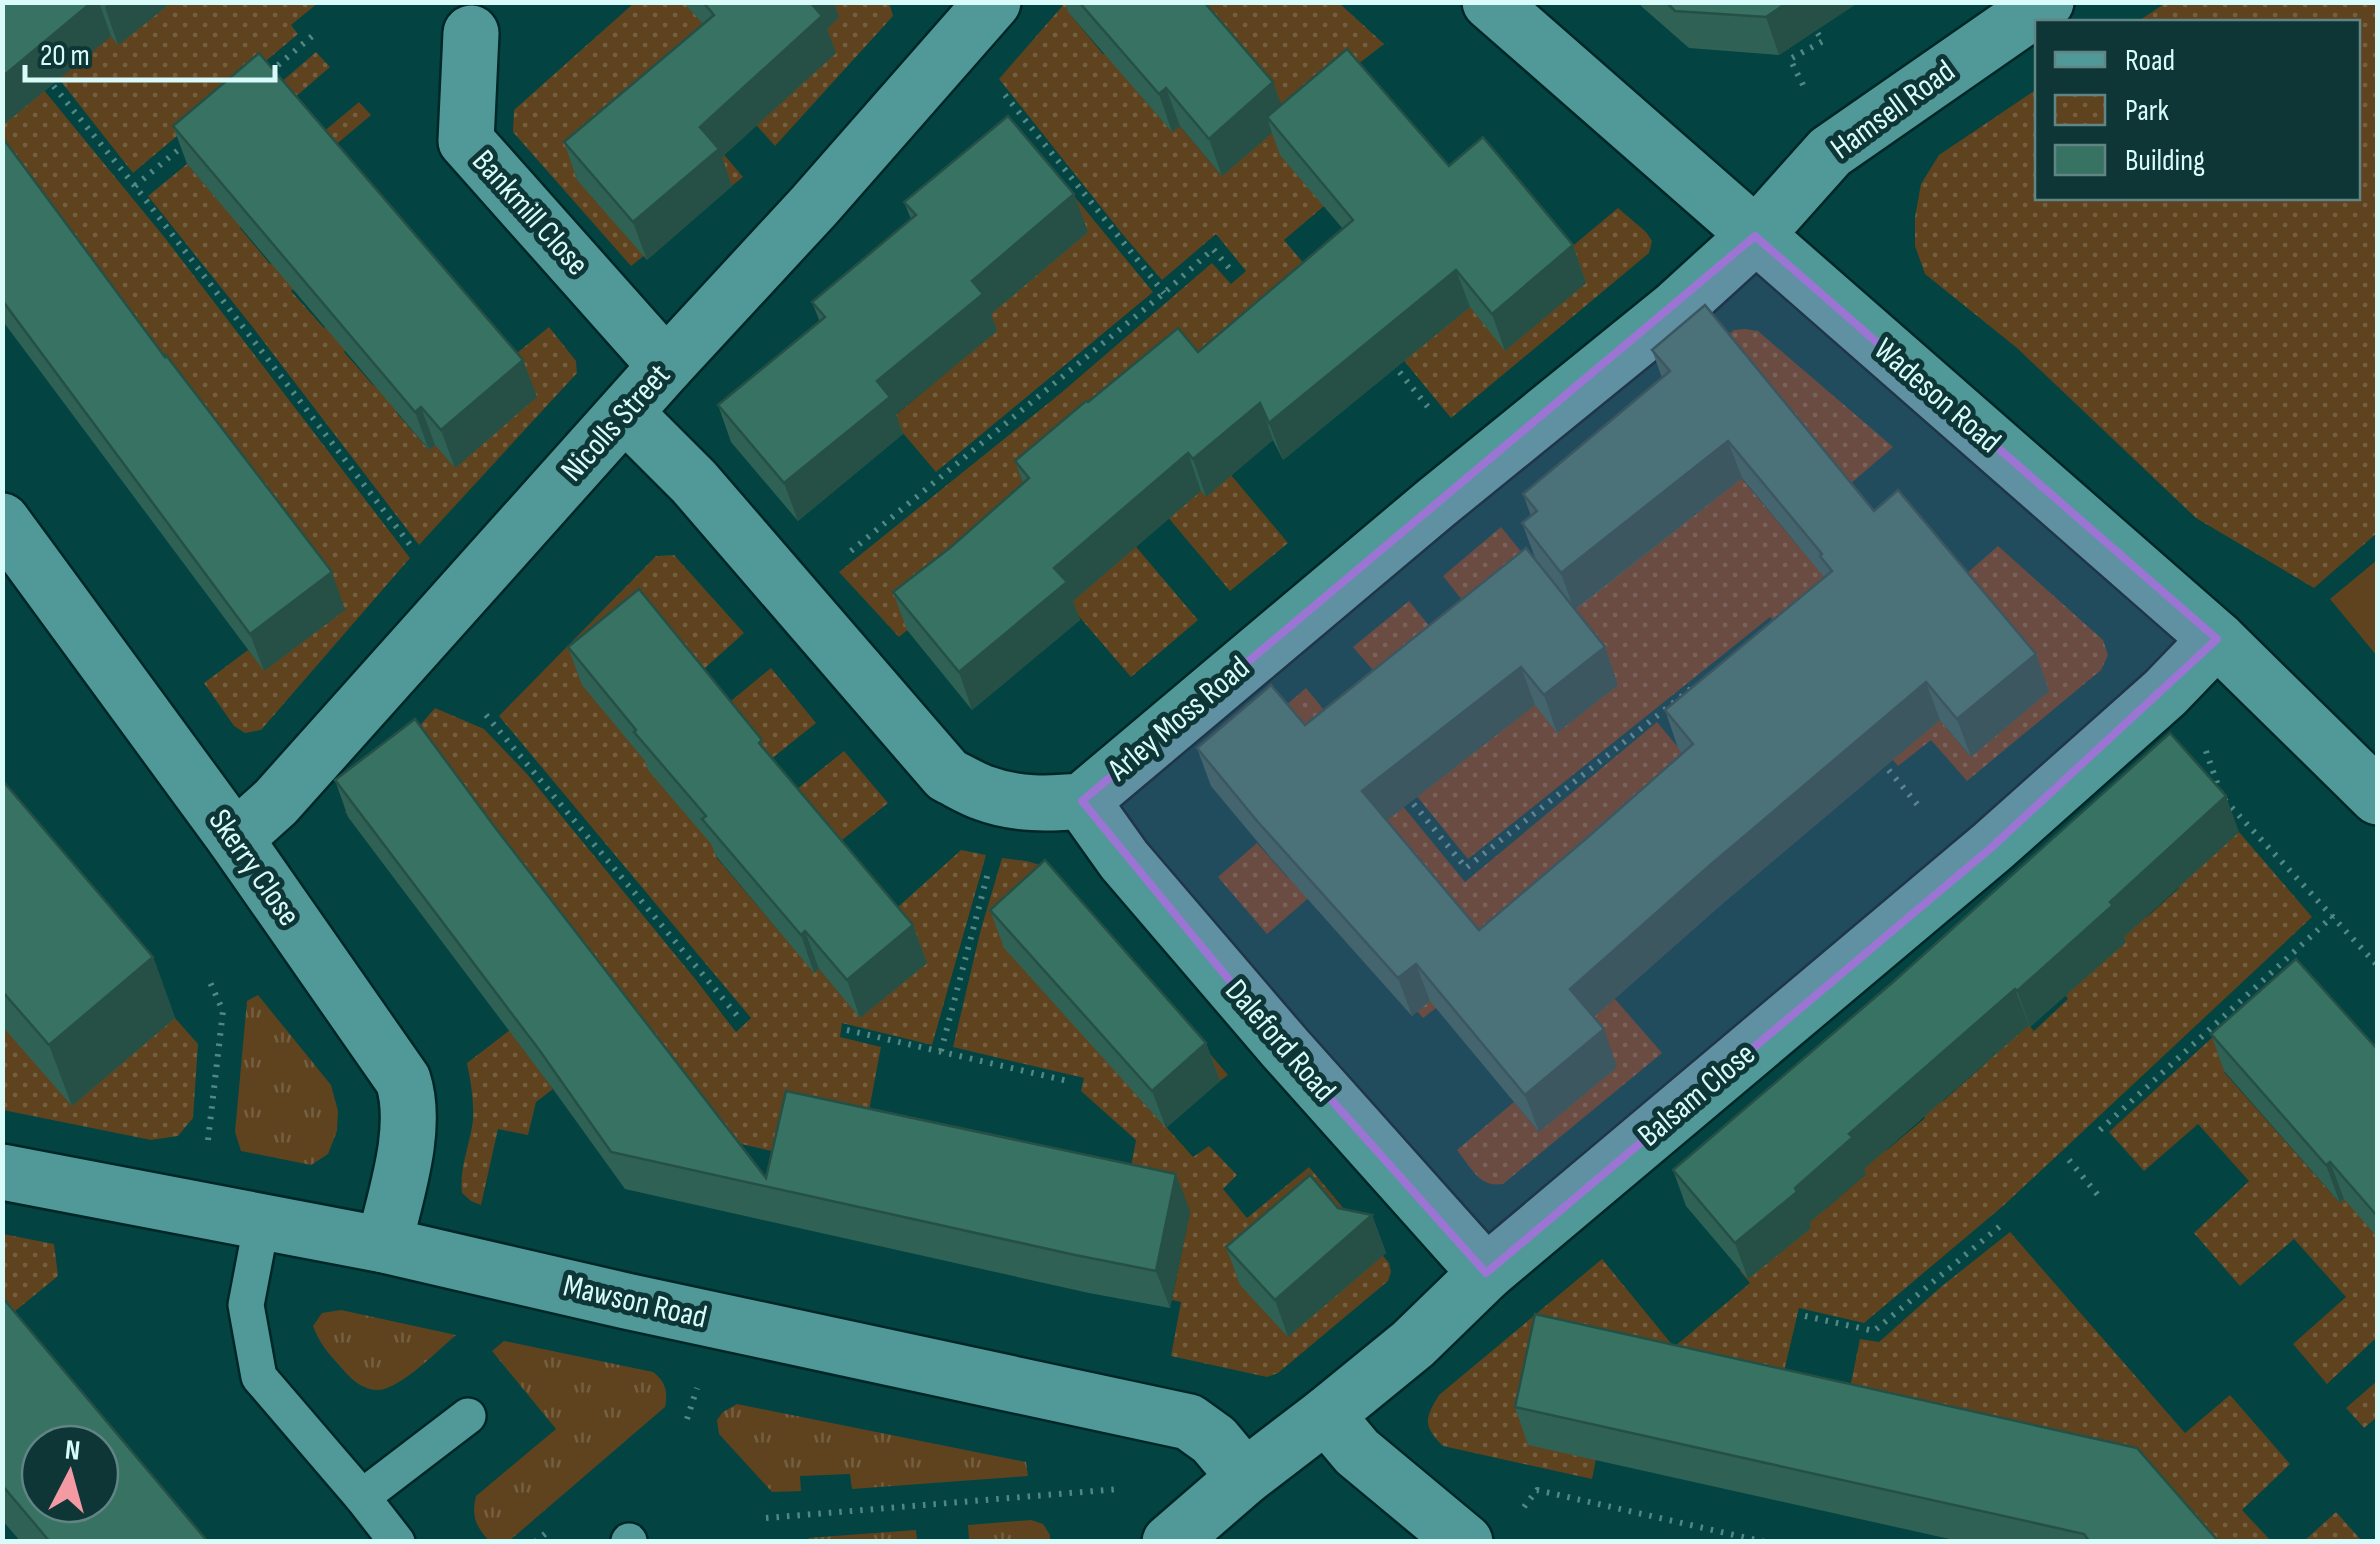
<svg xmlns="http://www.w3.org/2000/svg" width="2380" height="1544" font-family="'Sofia Sans Condensed',sans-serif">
  <defs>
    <pattern id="grass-tufts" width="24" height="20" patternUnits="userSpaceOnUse" patternTransform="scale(2.5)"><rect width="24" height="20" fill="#5e431e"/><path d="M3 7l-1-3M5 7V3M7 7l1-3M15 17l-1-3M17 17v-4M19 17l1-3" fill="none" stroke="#745f40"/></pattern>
    <pattern id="park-dots" width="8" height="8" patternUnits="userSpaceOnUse" patternTransform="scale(2.5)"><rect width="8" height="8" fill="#5e431e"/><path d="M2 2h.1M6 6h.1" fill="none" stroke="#745f40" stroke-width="1.8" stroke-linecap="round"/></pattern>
  </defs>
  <rect width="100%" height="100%" fill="#034342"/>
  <g fill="url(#grass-tufts)">
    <polygon points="258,995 331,1085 338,1111 337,1131 328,1154 311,1165 241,1151 235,1132 247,1001"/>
    <path d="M341,1310L456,1335C438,1350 401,1389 378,1390C361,1390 349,1377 339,1365C327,1352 319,1342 313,1326L322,1313Z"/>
    <path d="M504,1341L653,1372C666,1382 668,1392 665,1407L509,1541H489C476,1526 471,1517 476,1496L556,1429L492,1351Z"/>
    <polygon points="737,1404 1026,1462 1028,1476 852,1489 850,1474 800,1476 801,1491 772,1492 719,1434 717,1420 723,1412"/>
    <polygon points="1031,1520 1043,1524 1050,1535 1050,1541 934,1541 969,1539 968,1525"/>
    <polygon points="916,1530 917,1541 811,1542 808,1538"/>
  </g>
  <g fill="url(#park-dots)">
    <polygon points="889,2 893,16 775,146 731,97 699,125 743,177 631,266 513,132 514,110 634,3 684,3 820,36 825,3"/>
    <polygon points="2167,2 2377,3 2377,533 2314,588 2196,518 2017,348 1925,274 1915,246 1915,217 1921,184 1939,155 2037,89 2038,198 2358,198 2358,22 2137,22"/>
    <polygon points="155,3 318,3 291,25 298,34 133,173 59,79 111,36 119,44 152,18"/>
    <polygon points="1065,3 1069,13 1103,54 1110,50 1140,95 1172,131 1180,126 1222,176 1185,3 1339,3 1384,44 1340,78 1324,206 1284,240 1328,292 1132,542 1198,620 1131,677 1015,542 899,637 839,572 1061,393 1212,263 1231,284 1246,271 1216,234 1162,280 1124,236 999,79"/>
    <polygon points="2,39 165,238 410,558 261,730 245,733 234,726 204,683 248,650 265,670 345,609 3,156"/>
    <polygon points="316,52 330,67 293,99 322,133 359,102 371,115 326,153 272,90"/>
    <polygon points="1032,145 1153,292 936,472 891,419 996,331 985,319"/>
    <polygon points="187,164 218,200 245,221 240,228 270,264 278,258 300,283 291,291 324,328 332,322 351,344 344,352 373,385 401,406 396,412 428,449 435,445 506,362 549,327 576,361 577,373 419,545 251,325 148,196"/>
    <polygon points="1618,208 1646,232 1652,241 1649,253 1451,418 1342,285 1563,254"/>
    <polygon points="1745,329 1758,331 1893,447 1842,491 1718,343 1734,330"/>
    <polygon points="1665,387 1799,547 1853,505 1879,647 1970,756 2049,691 1957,582 1998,546 2103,640 2108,655 2101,670 1967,781 1931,740 1898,766 1770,617 1468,859 1411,789 1487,631 1443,576 1501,527 1531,564 1536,560"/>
    <polygon points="1226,469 1288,543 1230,591 1161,509 1194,481 1207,496"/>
    <polygon points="674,555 744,633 695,677 723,850 716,857 814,972 819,969 860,1017 888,916 961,850 986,855 932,1045 842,1023 840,1037 881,1047 863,1142 793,1156 654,1124 345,812 435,708 484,729 527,774 696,980 736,1032 751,1018 499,716 656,556"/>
    <polygon points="1409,601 1453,655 1398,699 1353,647"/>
    <polygon points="771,668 816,723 765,764 720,710"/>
    <path d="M1306,688L1465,882L1657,722L1707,782L1547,921L1662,1053L1503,1184C1479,1188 1471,1167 1457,1150L1514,1102L1539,1132L1617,1066L1436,1008L1423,1018L1213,768Z"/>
    <polygon points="844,751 888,803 831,849 787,797"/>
    <path d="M2239,832L2312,917L2003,1206L1864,1323L1799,1308L1777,1401L1596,1459L1592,1479L1443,1446C1423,1426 1424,1419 1439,1395L1602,1259L1674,1347L1750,1283L1740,1271L1762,1253L1770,1261L1810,1228L1802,1217L1827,1208L1866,1174L1857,1164L1888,1149L1925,1118L1918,1109L1936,1093L1943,1101L1985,1064L2026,1022L2034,1031L2068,999L2061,989L2118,932L2148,916L2179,888L2172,880L2199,868Z"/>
    <polygon points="1257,843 1287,877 1320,888 1267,934 1218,877"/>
    <polygon points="1002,858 1026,861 1051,868 1228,1075 1220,1081 1095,1047 1193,1157 1209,1146 1237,1175 1223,1189 1247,1218 1309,1167 1389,1263 1391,1272 1388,1281 1278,1373 1267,1377 1171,1356 1181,1302 1172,1300 1190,1212 1125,1198 1136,1140 1081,1091 1084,1078 953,1047 981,929"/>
    <polygon points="2286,970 2310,996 2224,1072 2339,1202 2377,1170 2377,1337 2327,1384 2293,1344 2346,1297 2294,1239 2240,1286 2194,1233 2249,1181 2198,1124 2144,1171 2109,1132"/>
    <polygon points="175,1018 198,1044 193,1118 178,1136 151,1140 3,1110 2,1026"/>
    <path d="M510,1030L553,1089L536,1102L528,1135L498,1129L481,1205L471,1201L462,1193C459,1168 470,1145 473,1120C474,1101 471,1082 467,1063Z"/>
    <polygon points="2010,1232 2185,1433 2230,1395 2290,1464 2242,1510 2271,1541 2199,1541 1844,1417 1860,1339 1879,1342 1942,1286"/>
    <polygon points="3,1234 54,1244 58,1276 3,1321"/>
    <polygon points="2377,1381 2377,1417 2364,1428 2346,1408"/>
    <polygon points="2336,1512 2362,1541 2304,1541"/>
  </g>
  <polygon fill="#5e431e" points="2377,560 2377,656 2330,599"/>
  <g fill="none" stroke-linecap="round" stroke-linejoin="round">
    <defs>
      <g id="lane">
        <polyline points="262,1221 246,1305 259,1377 362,1497 397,1542"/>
        <polyline points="362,1497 468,1416"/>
        <polyline points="629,1541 629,1542"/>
      </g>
      <g id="street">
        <polyline points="1490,2 2217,639 2378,797"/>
        <polyline points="471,33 466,141 666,366"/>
        <path d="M625,413L694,482L947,775C959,781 972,789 984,793C1016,805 1049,804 1082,801L1436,503L1676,308L1755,236L1830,152L2046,2"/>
        <path d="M2,521L235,839L403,1080C419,1129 395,1196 384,1245"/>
        <polyline points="1082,801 1124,860 1285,1048 1486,1273"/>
        <polyline points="235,839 276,802 666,366 814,206 993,2"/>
        <polyline points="2,1172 384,1245 626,1301 1189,1422 1214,1440 1245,1477"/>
        <polyline points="1326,1415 1357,1452 1465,1542"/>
        <polyline points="1170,1542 1245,1477 1326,1415 1413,1344 1486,1273 1992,847 2165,693 2217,639"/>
      </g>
    </defs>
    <use href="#lane" stroke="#002727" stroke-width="40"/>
    <use href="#street" stroke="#002727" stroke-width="60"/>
    <g stroke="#518785" stroke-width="6" stroke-dasharray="2.5 8" stroke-linecap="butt">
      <polyline points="270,72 317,32"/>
      <polyline points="47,78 135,186 411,546"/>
      <polyline points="1803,85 1790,59 1823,41 1816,31"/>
      <polyline points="1005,95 1164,293"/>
      <polyline points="135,186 184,145"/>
      <polyline points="1393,364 1432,412"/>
      <polyline points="851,551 1164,293 1213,249 1230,269"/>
      <polyline points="486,715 740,1019"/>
      <polyline points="2206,751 2222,797 2378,966"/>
      <polyline points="1882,762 1922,810"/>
      <polyline points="1407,796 1466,868 1692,688"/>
      <polyline points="847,1030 1072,1082"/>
      <polyline points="941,1051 989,869"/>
      <polyline points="2100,1130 2333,916"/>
      <polyline points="208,1140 223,1011 209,980"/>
      <polyline points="2069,1160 2102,1200"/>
      <polyline points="1805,1316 1874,1331 2005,1222"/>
      <polyline points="687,1419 697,1388"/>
      <polyline points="1524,1507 1537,1490 1765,1542"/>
      <polyline points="766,1518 1119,1489"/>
      <polyline points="535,1542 551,1529"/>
    </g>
    <use href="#lane" stroke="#519998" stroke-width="35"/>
    <use href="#street" stroke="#519998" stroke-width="55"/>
  </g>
  <g fill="#2f6254" fill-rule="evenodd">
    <polygon points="2,2 172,2 118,45 111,36 2,126"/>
    <polygon points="683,2 834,2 839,17 827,29 836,53 722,157 732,186 647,260 577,180 564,142 703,24"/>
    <polygon points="1065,2 1204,2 1281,105 1449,166 1573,245 1586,283 1505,351 1470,307 1283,460 1273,440 1206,497 1201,491 1073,601 1080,620 972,710 907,630 893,592 951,547 1023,483 1015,461 1088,402 1198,352 1343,229 1280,155 1272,133 1222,176 1180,126 1172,132 1068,12"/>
    <polygon points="1640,2 1859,2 1779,55 1689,48 1641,6"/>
    <polygon points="173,126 523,360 537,397 455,468 435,445 429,450 187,164"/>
    <polygon points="2,137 345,610 264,671 2,320"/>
    <polygon points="1074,194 1088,232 991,314 997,331 896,414 903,434 798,521 731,442 718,405 820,322 812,302 911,219 904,202"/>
    <path d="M1652,350L1874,511L2036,654L2049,691L1971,757L1940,720L1722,904L1594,1017L1617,1067L1539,1132L1430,1001L1412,1016L1271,858L1211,786L1197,748L1305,725L1536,560L1522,523L1531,516L1523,494L1662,378ZM1742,478L1824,577L1665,710L1678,748L1682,753L1479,930L1387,820L1535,705L1557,733L1618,685L1575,610Z"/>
    <polygon points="568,647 767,751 913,925 927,963 860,1018 819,969 814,973 716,856 711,844 648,770 645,761 582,685"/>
    <polygon points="2,780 153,957 175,1018 72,1106 2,1026"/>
    <polygon points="335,780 494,826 766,1178 1190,1211 1170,1308 1089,1293 625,1189 553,1089 348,817"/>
    <polygon points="2239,832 2124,937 2126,942 2030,1027 2029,1025 1864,1169 1866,1174 1809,1223 1811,1228 1748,1279 1686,1206 1673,1170"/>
    <polygon points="990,910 1206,1043 1220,1081 1166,1128 1004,948"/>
    <polygon points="2211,1034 2378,1050 2378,1238 2344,1199 2340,1203 2224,1071"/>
    <polygon points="1338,1208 1372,1215 1386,1253 1288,1337 1240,1285 1226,1247"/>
    <polygon points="2,1297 208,1542 21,1542 2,1520"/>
    <polygon points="1515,1407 2219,1542 1963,1542 1528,1445"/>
  </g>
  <g fill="#265045">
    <polygon points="92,2 99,2 111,36 2,126 2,77"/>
    <polygon points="111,2 172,2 118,45 105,7"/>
    <polygon points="807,2 834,2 839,17 827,29 836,53 722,157 732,186 647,260 633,222 700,127"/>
    <polygon points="1788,2 1859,2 1779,55 1766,17"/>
    <polygon points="1273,82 1287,120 1267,117 1272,133 1222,176 1209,139"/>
    <polygon points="1166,88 1180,126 1172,132 1159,94"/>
    <polygon points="1074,194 1088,232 991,314 997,331 896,414 903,434 798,521 784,483 972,281"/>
    <polygon points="1573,245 1586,283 1505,351 1492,314"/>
    <polygon points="1456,270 1470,307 1283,460 1269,423"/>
    <polygon points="523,360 537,397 455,468 441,430"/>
    <polygon points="1260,403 1273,440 1206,497 1193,459"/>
    <polygon points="421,407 435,445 429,450 415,412"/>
    <polygon points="1728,441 1742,478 1574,610 1561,573"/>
    <polygon points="1188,453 1201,491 1073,601 1080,620 972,710 959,672 1054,568"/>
    <polygon points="332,572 345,610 264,671 250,634"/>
    <polygon points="1605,647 1618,685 1557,733 1544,695"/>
    <polygon points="2036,654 2049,691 1971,757 1957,719"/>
    <polygon points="1521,667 1535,705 1376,829 1362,791"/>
    <polygon points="1926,682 1940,720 1722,904 1584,1026 1570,989 1709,866"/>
    <polygon points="2226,796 2239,832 2124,937 2126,942 2030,1027 2017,991 2110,902"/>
    <polygon points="913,925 927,963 860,1018 847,980"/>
    <polygon points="805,931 819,969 814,973 801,935"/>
    <polygon points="153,957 175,1018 72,1106 49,1045"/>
    <polygon points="1416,964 1430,1001 1412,1016 1398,978"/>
    <polygon points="2015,989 2029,1025 1864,1169 1866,1174 1809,1223 1811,1228 1748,1279 1735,1243 1795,1188 1849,1134"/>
    <polygon points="1604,1029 1617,1067 1539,1132 1525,1095"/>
    <polygon points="1206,1043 1220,1081 1166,1128 1152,1091"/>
    <polygon points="2330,1162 2344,1199 2340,1203 2326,1165"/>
    <polygon points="1176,1174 1190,1211 1170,1308 1156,1271"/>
    <polygon points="1372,1215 1386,1253 1288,1337 1275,1300"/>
  </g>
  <g fill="#377262" stroke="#265045" stroke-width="2.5" fill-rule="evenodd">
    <polygon points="2,2 92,2 2,77"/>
    <polygon points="703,2 810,2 822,16 700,127 719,149 633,222 564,142 714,15"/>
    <polygon points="1079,2 1204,2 1273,82 1209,139 1166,88 1159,94"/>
    <polygon points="1666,2 1788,2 1766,17 1675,11"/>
    <polygon points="1347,49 1449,166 1483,137 1573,245 1492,314 1456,270 1269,423 1260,403 1193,459 1188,453 1054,568 1067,582 959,672 893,592 951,547 1029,478 1015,461 1086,401 1088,402 1178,328 1198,352 1353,220 1267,117"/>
    <polygon points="259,53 523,360 441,430 421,407 415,412 173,126"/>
    <polygon points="1008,116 1074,194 972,281 983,294 877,381 890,397 784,483 718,405 825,317 812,302 916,215 904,202"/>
    <polygon points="2,137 165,357 166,355 332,572 250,634 2,300"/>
    <polygon points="1705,305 1874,511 1898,490 2036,654 1957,719 1926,682 1709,866 1570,989 1604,1029 1525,1095 1416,964 1398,978 1257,821 1197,748 1271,685 1305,725 1526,548 1605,647 1544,695 1521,667 1362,791 1479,930 1588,837 1693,744 1665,710 1832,571 1820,556 1822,554 1728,441 1561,573 1522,523 1537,511 1523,494 1670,371 1652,350"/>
    <polygon points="639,589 762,740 759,743 913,925 847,980 805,931 801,935 702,819 706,816 634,732 636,730 568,647"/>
    <polygon points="415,719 494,826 766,1178 786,1091 1176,1174 1156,1271 1075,1255 611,1152 540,1051 335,780"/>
    <polygon points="2170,733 2226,796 2110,902 2113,905 2017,991 2015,989 1849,1134 1853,1137 1795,1188 1797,1192 1735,1243 1673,1170 1892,983"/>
    <polygon points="2,780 153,957 49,1045 2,991"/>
    <polygon points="1045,860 1206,1043 1152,1091 990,910"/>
    <polygon points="2296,959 2378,1050 2378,1217 2330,1162 2326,1165 2211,1034"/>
    <polygon points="1310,1175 1338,1208 1372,1215 1275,1300 1226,1247"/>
    <path d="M2,1297L208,1542H50L2,1485ZM40,1444H100V1504H40Z"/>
    <polygon points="1535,1314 2137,1448 2219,1542 2090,1542 2084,1534 1515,1407"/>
  </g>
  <path fill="#9c75d4" fill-opacity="0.2" stroke="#9c75d4" stroke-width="8" stroke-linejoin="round" d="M1755,236L2217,639L1992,847L1486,1273L1285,1048L1082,801Z"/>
  <g text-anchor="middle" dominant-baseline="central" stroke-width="10" stroke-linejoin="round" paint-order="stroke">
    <g font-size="32" fill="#d9fcfa" stroke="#0f3636">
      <text transform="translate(1893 110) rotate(-36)">Hamsell Road</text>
      <text transform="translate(530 213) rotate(48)">Bankmill Close</text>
      <text transform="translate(1937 396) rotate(41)">Wadeson Road</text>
      <text transform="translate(616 423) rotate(-48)">Nicolls Street</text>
      <text transform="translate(1179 719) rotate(-40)">Arley Moss Road</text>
      <text transform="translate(254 868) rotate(55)">Skerry Close</text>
      <text transform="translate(1280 1041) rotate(49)">Daleford Road</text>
      <text transform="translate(1697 1095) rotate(-40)">Balsam Close</text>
      <text transform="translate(635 1302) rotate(13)">Mawson Road</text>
    </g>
  </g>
  <rect width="2380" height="1544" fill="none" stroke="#d9fcfa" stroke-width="10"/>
  <rect x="2035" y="20" width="325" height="180" fill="#0f3636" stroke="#608584" stroke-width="2.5"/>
  <rect x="2055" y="52" width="50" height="15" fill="#519998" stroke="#608584" stroke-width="2.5"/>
  <text x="2125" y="70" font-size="30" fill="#d9fcfa">Road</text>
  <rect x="2055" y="95" width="50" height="30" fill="url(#park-dots)" stroke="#608584" stroke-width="2.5"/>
  <text x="2125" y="120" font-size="30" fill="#d9fcfa">Park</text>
  <rect x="2055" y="145" width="50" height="30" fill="#377262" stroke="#608584" stroke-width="2.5"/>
  <text x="2125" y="170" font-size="30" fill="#d9fcfa">Building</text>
  <g transform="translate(70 1474) rotate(6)"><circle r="48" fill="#0f3636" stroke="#608584" stroke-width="2.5"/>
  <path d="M0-8L18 38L0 25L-18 38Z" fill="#f49aa3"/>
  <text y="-15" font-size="28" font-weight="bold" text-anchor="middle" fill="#d9fcfa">N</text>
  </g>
  <path d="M25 65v15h250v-15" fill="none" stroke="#d9fcfa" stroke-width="5"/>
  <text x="40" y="65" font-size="30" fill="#d9fcfa" stroke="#0f3636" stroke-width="8" paint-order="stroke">20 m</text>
</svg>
